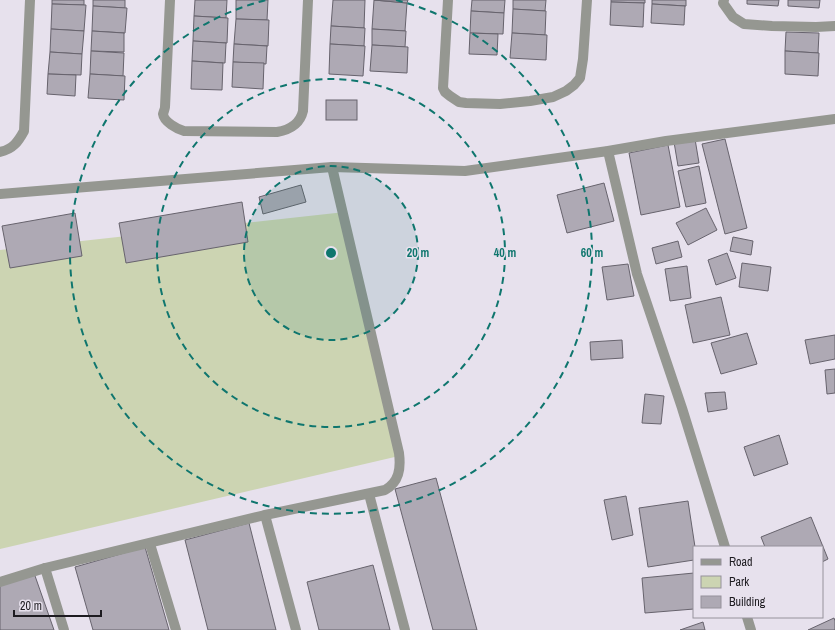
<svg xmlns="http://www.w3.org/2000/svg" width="835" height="630" font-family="'Archivo Narrow',sans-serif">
  <rect width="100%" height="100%" fill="#e7e1ed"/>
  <polygon fill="#ccd4b2" points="345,212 399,456 0,549 0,250"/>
  <g fill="#aea9b4" stroke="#67636d">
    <polygon points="52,0 84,0 84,5 52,4"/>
    <polygon points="93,0 125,0 125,8 93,6"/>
    <polygon points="195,0 227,0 226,18 194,16"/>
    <polygon points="236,0 268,0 267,20 236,19"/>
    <polygon points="333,0 365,0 364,28 331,26"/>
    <polygon points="374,0 407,3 405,31 372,29"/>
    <polygon points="374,0 408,0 407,3"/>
    <polygon points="472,0 505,0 504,13 471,11"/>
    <polygon points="513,0 546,0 545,11 513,9"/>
    <polygon points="611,0 645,0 645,3 611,2"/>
    <polygon points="652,0 686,0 686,6 652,4"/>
    <polygon points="747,0 779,0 778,6 747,4"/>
    <polygon points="788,0 820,0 819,8 788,6"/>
    <polygon points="611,2 644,3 643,27 610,25"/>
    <polygon points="52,4 86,5 84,31 51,29"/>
    <polygon points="652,4 685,6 684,25 651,23"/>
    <polygon points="93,6 127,8 125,33 92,31"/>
    <polygon points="513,9 546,11 545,35 512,33"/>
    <polygon points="471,11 504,13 503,34 470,33"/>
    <polygon points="194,16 228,18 227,43 193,41"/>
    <polygon points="236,19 269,20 268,46 234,44"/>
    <polygon points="331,26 365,28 364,46 330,44"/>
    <polygon points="51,29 84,31 82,54 50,52"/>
    <polygon points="372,29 406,31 405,47 372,45"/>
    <polygon points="92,31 124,33 124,52 91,51"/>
    <polygon points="786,32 819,33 818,53 785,51"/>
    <polygon points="470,33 498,34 497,55 469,54"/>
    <polygon points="512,33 547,35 546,60 510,58"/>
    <polygon points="193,41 226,43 225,63 192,61"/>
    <polygon points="234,44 267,46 266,64 233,62"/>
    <polygon points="330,44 365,46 363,76 329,74"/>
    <polygon points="372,45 408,47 407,73 370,71"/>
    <polygon points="91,51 124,53 123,76 90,74"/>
    <polygon points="785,51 819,53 818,76 785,74"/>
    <polygon points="50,52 82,54 81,75 48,74"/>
    <polygon points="192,61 223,63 222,90 191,89"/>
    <polygon points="233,62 264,63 263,89 232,87"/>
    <polygon points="48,74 76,75 75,96 47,94"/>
    <polygon points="90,74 125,76 124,100 88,98"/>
    <rect x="326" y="100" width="31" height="20"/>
    <polygon points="695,139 699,163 678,166 674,142"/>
    <polygon points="725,139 747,228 725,234 702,144"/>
    <polygon points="668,145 680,207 641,215 629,153"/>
    <polygon points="699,166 706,203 686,207 678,171"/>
    <polygon points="604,183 614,221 567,233 557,195"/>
    <polygon points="301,185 306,202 263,214 259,197"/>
    <polygon points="242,202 248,242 126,263 119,223"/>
    <polygon points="706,208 717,230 688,245 676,223"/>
    <polygon points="75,213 82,256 10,268 2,226"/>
    <polygon points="733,237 753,241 751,255 730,251"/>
    <polygon points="678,241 682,257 656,264 652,248"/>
    <polygon points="727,253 736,278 716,285 708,260"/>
    <polygon points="742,263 771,267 768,291 739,287"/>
    <polygon points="628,264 634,296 607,300 602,267"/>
    <polygon points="687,266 691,298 670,301 665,269"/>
    <polygon points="721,297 730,335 693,343 685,305"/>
    <polygon points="747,333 757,364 721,374 711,343"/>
    <polygon points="835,335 835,359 810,364 805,340"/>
    <polygon points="622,340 623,358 591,360 590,342"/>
    <polygon points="835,369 835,393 827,394 825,370"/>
    <polygon points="725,392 727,409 708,412 705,393"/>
    <polygon points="645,394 664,396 661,424 642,423"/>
    <polygon points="779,435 788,464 754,476 744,447"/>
    <polygon points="436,478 477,630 433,630 395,489"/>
    <polygon points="626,496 633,535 612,540 604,500"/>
    <polygon points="688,501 695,547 694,547 694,560 648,567 639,508"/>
    <polygon points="811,517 828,559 822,562 822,547 765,547 761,537"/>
    <polygon points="249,523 276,630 208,630 185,540"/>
    <polygon points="145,547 169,630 93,630 75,567"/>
    <polygon points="373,565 390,630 319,630 307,582"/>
    <polygon points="34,573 54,630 0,630 0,585"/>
    <polygon points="694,573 694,609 645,613 642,578"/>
    <polygon points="834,618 835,621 835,630 808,630"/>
    <polygon points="703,622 705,630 680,630"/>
  </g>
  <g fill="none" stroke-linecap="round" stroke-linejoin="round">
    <g stroke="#959791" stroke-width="10">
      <path d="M170,0L165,107C165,108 163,114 163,114C164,122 177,129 184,131L277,132C289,130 300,124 303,111L308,0"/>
      <polyline points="448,0 443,88 445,92 450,96 459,102 466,103 500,104 530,101 553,97 566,91 574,85 580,78 583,59 587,0"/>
      <polyline points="724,0 723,3 733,17 744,24 772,26 816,27 835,26"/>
      <polyline points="608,151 637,274 682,408 725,547"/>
      <path d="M0,152C13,149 18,142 24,131L30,0"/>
      <polyline points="0,194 332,167 465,171 608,151 666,141 835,119"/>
      <polyline points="369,494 405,630"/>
      <polyline points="265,515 296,630"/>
      <polyline points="150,544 176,630"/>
      <polyline points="45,568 64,630"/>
      <path d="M0,582L45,568L265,515L385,490C399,482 401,469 399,453L332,167"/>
      <polyline points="747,617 751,630"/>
    </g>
  </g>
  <circle cx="331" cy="253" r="87" fill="#0f766e" fill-opacity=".12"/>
  <g fill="none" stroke="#0f766e" stroke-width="2" stroke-dasharray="7 5">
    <circle cx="331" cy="253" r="87"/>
    <circle cx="331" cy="253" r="174"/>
    <path d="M396 0A261 261 0 1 1 266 0"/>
  </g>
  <circle cx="331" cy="253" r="6" fill="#0f766e" stroke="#e7e1ed" stroke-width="2"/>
  <g font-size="12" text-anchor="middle" font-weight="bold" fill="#0f766e" stroke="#e7e1ed" stroke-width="3" stroke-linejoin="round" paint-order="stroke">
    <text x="418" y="257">20 m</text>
    <text x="505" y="257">40 m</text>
    <text x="592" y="257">60 m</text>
  </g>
  <rect x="693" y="546" width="130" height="72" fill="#e7e1ed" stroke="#96929b"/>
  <rect x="701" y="559" width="20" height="6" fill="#959791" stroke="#96929b"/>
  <text x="729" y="566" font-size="12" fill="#1d1b20">Road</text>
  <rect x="701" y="576" width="20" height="12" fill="#ccd4b2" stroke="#96929b"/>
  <text x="729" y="586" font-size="12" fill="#1d1b20">Park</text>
  <rect x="701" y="596" width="20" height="12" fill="#aea9b4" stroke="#96929b"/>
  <text x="729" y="606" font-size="12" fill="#1d1b20">Building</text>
  <path d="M14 610v6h87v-6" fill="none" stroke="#1d1b20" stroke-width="2"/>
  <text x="20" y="610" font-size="12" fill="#1d1b20" stroke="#e7e1ed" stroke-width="3" paint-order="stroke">20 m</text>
</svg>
